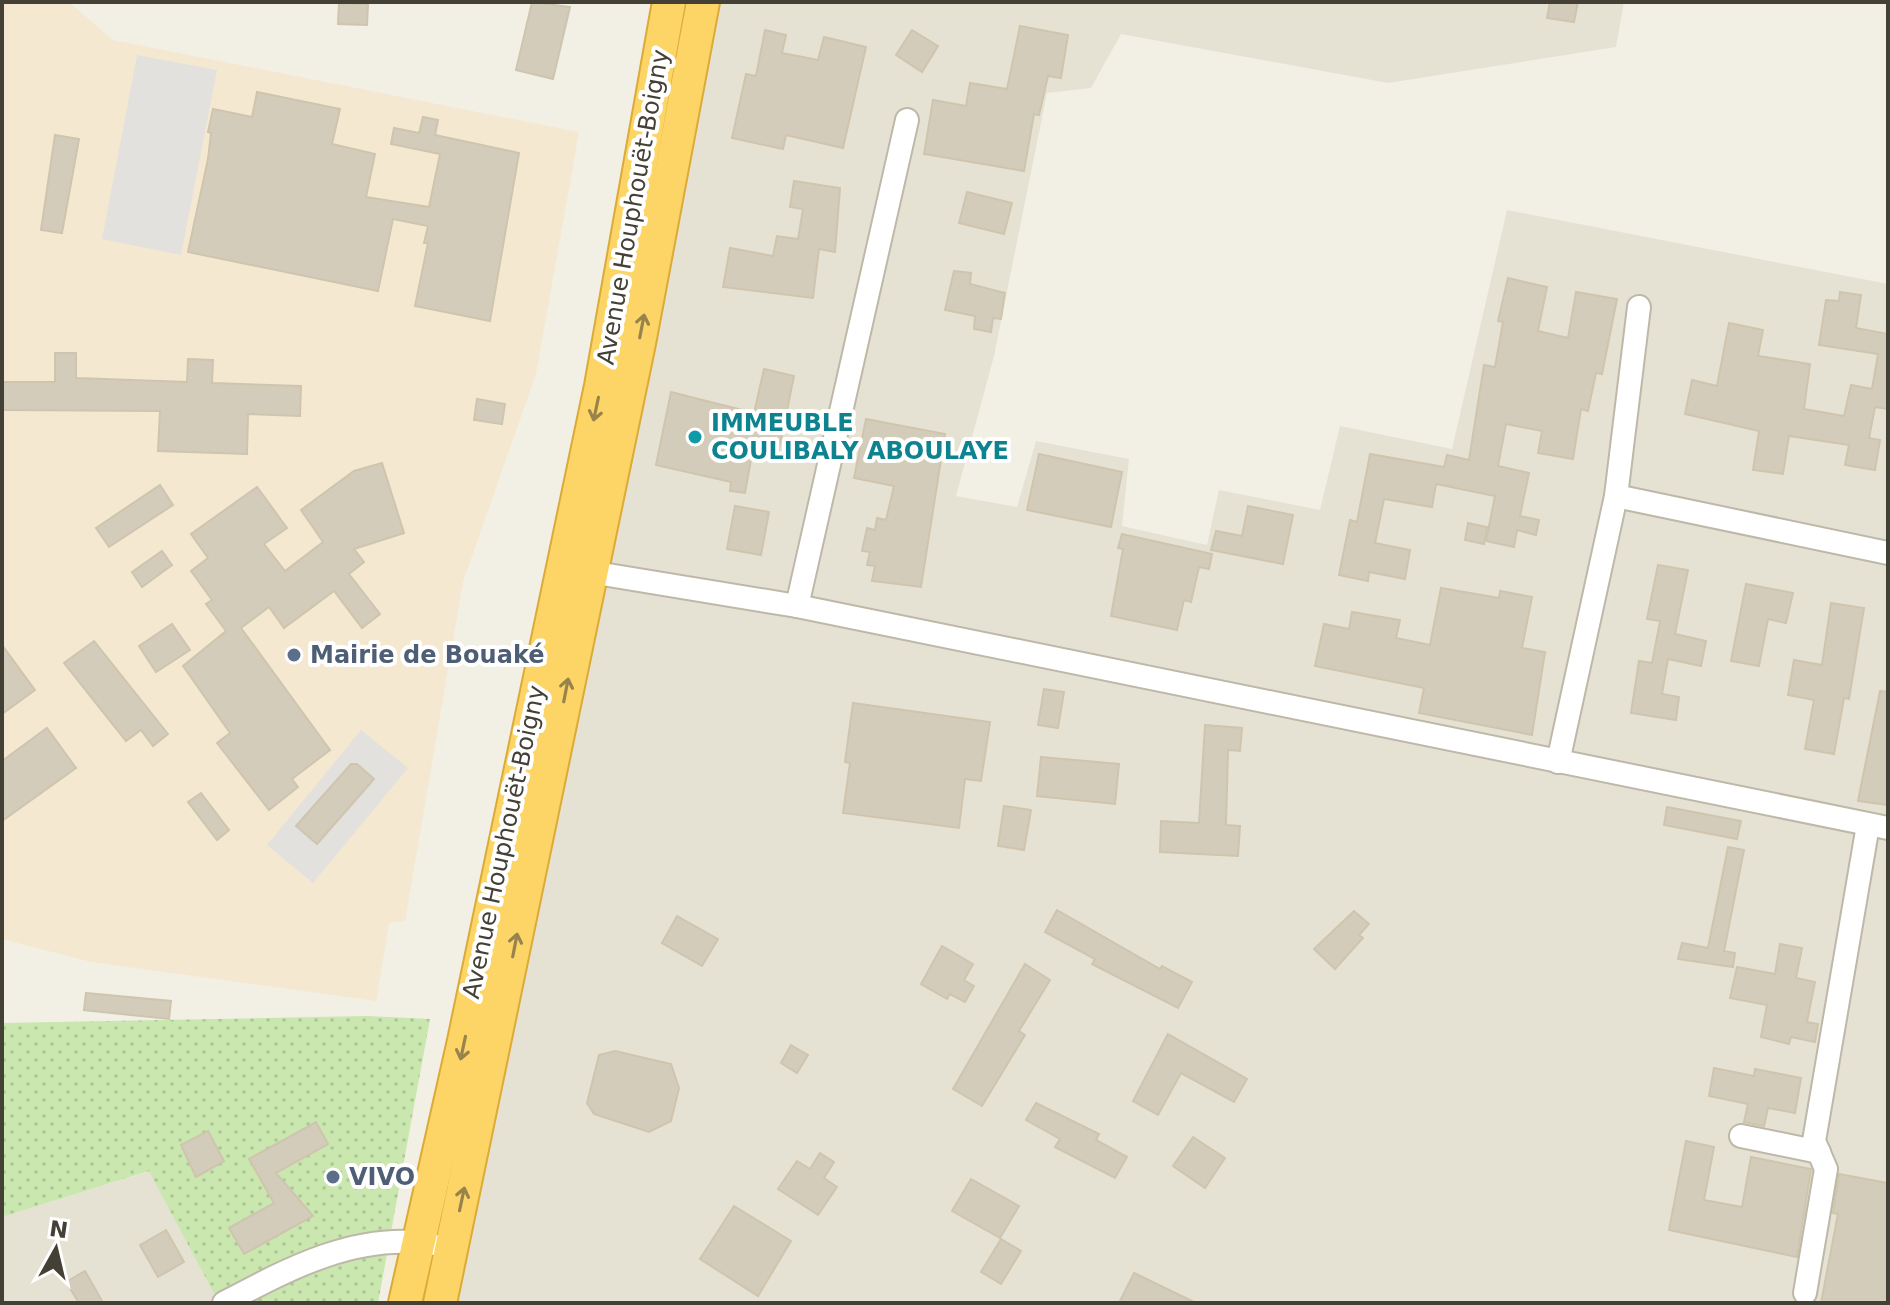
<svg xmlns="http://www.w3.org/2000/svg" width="1890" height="1305" font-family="'DejaVu Sans',sans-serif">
  <defs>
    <pattern id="grass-dots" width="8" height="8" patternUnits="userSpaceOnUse" patternTransform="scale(2)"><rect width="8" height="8" fill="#c9e7ae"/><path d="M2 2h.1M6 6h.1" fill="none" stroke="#aec796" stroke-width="1.8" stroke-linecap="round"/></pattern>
  </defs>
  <rect width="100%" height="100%" fill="#f2efe5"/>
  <g fill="#e6e2d3">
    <polygon points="689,2 1624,2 1616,47 1388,83 1121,34 1091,88 1047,93 994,356 956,496 1017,507 1036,441 1129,459 1122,526 1207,545 1219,490 1320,510 1340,426 1452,449 1507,210 1888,284 1888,1303 422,1303 565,622"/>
    <polygon points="150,1171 219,1303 2,1303 2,1217"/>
  </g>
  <polygon fill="#f5e8d0" points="2,2 69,2 113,40 579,132 536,374 463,582 405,921 389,923 376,1001 91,962 2,939"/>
  <polygon fill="url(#grass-dots)" points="367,1016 430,1019 378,1303 219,1303 149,1171 2,1217 2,1023"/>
  <g fill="#e3e1dd">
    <polygon points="137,55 217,70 181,255 102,239"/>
    <polygon points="361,730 408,768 313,883 267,845"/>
  </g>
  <g fill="#d4ccbb" stroke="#cfc4ae" stroke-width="2">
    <polygon points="532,2 570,7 553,79 516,70"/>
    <polygon points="1550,2 1578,2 1574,22 1547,18"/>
    <polygon points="339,3 368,4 367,25 338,24"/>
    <polygon points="1020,26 1068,35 1061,78 1048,76 1039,115 1034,114 1024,171 924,154 933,100 966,106 970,83 1007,89"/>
    <polygon points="765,30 786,35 782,53 818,60 824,37 866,47 843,148 786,135 783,149 732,138 746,74 756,76"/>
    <polygon points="912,30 938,46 922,72 896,55"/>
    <polygon points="257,92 340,109 332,144 375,154 366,197 429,207 440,154 391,144 394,128 419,133 423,117 438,120 435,135 519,153 490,321 415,306 428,243 424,243 428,226 393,219 378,291 188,252 208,159 211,133 208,132 213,109 252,117"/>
    <polygon points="55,135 79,139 62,233 41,230"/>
    <polygon points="794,181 840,188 835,252 819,249 813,298 723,287 730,248 773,256 777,236 798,239 803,209 790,207"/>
    <polygon points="967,192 1012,203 1004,234 959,223"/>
    <polygon points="954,271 971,273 970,284 1005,293 1001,319 993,318 991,332 974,329 975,316 945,310"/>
    <polygon points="1508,278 1547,287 1538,331 1568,338 1576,292 1617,299 1602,374 1596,373 1588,411 1581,409 1573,459 1538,453 1542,431 1506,424 1498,466 1529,473 1520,516 1539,520 1536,535 1517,530 1514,547 1486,541 1495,496 1436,484 1432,507 1384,499 1375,543 1410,550 1405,579 1369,572 1368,581 1339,575 1350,520 1357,522 1370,454 1444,467 1447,455 1469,460 1484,365 1495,367 1503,322 1498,321"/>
    <polygon points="1840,292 1861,295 1856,328 1888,334 1888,409 1875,407 1869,438 1880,440 1875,470 1845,465 1849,445 1789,436 1783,474 1753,470 1759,431 1685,414 1692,380 1717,386 1729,323 1763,330 1758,356 1810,364 1804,409 1844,416 1851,385 1872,389 1878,354 1819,345 1826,300 1839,301"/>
    <polygon points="55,353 76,353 76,378 187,382 188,359 213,360 212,383 301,386 300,416 248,414 247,454 158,451 160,411 2,410 2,382 55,382"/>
    <polygon points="764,369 794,376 777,459 752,454 745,493 730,491 731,482 656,465 671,392 754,413"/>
    <polygon points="477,399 505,404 502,424 474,420"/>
    <polygon points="866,419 945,434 921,587 872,581 875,566 867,565 870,552 862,551 867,528 875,530 877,518 886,520 894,486 854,478"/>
    <polygon points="1039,454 1122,472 1111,527 1027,510"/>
    <polygon points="382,463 404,533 354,549 364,562 349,574 380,614 362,628 334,591 284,628 269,607 241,628 330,750 292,779 298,787 269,810 217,743 230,733 183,666 226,631 206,604 212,600 191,571 208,558 191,534 257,487 287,528 264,544 285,571 323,542 301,510 354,471"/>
    <polygon points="160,485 173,505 109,547 96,528"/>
    <polygon points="735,506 769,512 761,555 727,549"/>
    <polygon points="1248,506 1293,515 1283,564 1211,550 1216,531 1242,536"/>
    <polygon points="1468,523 1487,527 1484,544 1465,540"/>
    <polygon points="1122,534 1212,554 1209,569 1199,567 1191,602 1184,600 1177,630 1111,616 1123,549 1118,548"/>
    <polygon points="162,551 172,565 142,587 132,572"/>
    <polygon points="1658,565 1688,570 1675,634 1706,641 1701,666 1668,659 1662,694 1679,697 1676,720 1631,713 1639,661 1652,663 1660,621 1647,619"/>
    <polygon points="1746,584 1793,593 1786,623 1768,619 1759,666 1731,661"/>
    <polygon points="1441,588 1499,598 1500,591 1532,597 1522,648 1545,652 1532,735 1419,713 1424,688 1315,666 1324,624 1349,629 1352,612 1400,620 1396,638 1430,645"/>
    <polygon points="1831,603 1864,608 1849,699 1844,698 1834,754 1805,749 1814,700 1788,695 1794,660 1822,665"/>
    <polygon points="172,624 190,650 156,672 139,646"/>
    <polygon points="94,641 168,734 153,746 141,730 126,741 64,663"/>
    <polygon points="2,645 35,690 2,714"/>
    <polygon points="1044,689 1064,692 1058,728 1038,725"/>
    <polygon points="1880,691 1888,692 1888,805 1858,801"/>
    <polygon points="853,703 990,722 981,781 965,779 959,828 843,813 850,763 845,762"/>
    <polygon points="1205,725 1242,728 1240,751 1228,750 1226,825 1240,826 1238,856 1160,852 1161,821 1199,823"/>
    <polygon points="47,728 76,768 2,821 2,761"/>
    <polygon points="1041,757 1119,764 1115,804 1037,796"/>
    <polygon points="351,764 357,764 374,779 317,844 296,826"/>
    <polygon points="201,793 229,830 217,840 188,802"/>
    <polygon points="1004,806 1031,810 1024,850 998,846"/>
    <polygon points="1667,807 1741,821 1737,839 1664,825"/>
    <polygon points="1728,847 1744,850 1724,951 1735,953 1733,967 1678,959 1682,943 1708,948"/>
    <polygon points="1057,910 1160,969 1162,966 1192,982 1178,1008 1092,964 1095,959 1045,932"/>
    <polygon points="1354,911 1369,924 1359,935 1363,938 1335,969 1314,949"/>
    <polygon points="677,916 718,939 702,966 662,943"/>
    <polygon points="1780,944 1802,948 1796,978 1815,982 1807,1022 1818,1024 1815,1042 1791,1037 1789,1044 1761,1037 1767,1005 1730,998 1737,967 1775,974"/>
    <polygon points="942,946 973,964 964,980 974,986 965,1002 950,994 947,999 921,984"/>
    <polygon points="1025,964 1050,980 1019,1031 1025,1035 982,1106 953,1089"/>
    <polygon points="86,993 171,1001 169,1019 84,1010"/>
    <polygon points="1168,1034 1247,1079 1234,1102 1181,1073 1158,1115 1133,1101"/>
    <polygon points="791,1045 808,1055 797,1073 781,1063"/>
    <polygon points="615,1051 671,1064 679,1088 671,1121 649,1132 594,1114 587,1103 599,1055"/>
    <polygon points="1714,1068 1754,1076 1755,1069 1801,1078 1795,1113 1768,1108 1764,1126 1744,1122 1748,1104 1709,1096"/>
    <polygon points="1036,1103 1099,1134 1096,1140 1127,1157 1115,1178 1055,1147 1060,1139 1026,1120"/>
    <polygon points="316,1122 328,1144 276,1173 313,1216 244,1254 229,1228 274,1203 249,1159"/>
    <polygon points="208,1131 224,1161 196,1177 181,1145"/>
    <polygon points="1193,1137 1225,1158 1205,1188 1173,1166"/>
    <polygon points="1686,1141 1714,1147 1704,1200 1742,1207 1751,1157 1811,1169 1797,1257 1669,1230"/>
    <polygon points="820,1153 834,1162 824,1178 837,1187 818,1215 778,1189 797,1161 810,1169"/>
    <polygon points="1839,1174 1888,1183 1888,1303 1821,1303 1838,1214 1833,1213"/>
    <polygon points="971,1179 1019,1206 1000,1238 952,1211"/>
    <polygon points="734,1206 791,1241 758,1296 700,1259"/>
    <polygon points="166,1230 184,1262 158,1277 140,1245"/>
    <polygon points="1001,1239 1021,1251 1001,1284 981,1272"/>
    <polygon points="85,1271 97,1292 103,1303 79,1303 66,1282"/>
    <polygon points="1134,1273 1196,1303 1119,1303"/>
  </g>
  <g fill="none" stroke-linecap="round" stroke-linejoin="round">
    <defs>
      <g id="minor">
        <polyline points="1616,496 1888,553"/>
        <polyline points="590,572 797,606 1888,828"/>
        <polyline points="797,606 907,120"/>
        <polyline points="1558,762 1616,496 1639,307"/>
        <polyline points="1741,1136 1819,1152"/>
        <polyline points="1805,1293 1826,1169 1814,1141 1868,825"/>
        <path d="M224,1303C288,1269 357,1232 431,1244"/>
      </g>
      <g id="highway">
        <polyline points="405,1303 464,1041 601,386 669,2"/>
        <polyline points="440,1303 639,343 703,2"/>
      </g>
    </defs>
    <use href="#minor" stroke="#beb8a8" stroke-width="26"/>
    <use href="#highway" stroke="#dcaa36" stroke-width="36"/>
    <use href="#minor" stroke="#fff" stroke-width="22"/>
    <use href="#highway" stroke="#fcd566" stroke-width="32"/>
  </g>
  <defs><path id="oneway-shaft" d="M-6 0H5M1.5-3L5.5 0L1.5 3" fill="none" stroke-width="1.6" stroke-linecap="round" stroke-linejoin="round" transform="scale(2)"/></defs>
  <g stroke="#97834b">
    <use href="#oneway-shaft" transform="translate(642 326) rotate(-79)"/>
    <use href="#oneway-shaft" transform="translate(596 409) rotate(102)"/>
    <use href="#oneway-shaft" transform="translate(566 690) rotate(-79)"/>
    <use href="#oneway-shaft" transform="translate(515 945) rotate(-79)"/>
    <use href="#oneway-shaft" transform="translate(463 1048) rotate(102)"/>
    <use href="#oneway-shaft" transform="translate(462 1199) rotate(-78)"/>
  </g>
  <circle fill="#0f9aa8" stroke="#fff" stroke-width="3" cx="695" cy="437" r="8"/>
  <g fill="#5c6f8a" stroke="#fff" stroke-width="3">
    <circle cx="294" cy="655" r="8"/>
    <circle cx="333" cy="1177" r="8"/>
  </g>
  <g text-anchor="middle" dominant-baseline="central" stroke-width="8" stroke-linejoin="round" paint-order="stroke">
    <g font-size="24" fill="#454035" stroke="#fff">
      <text transform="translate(633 207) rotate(-80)">Avenue Houphouët-Boigny</text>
      <text transform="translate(504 842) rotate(-78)">Avenue Houphouët-Boigny</text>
    </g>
    <g font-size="24" font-weight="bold" fill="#0d838f" stroke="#fff" text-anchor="start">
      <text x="711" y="423">IMMEUBLE<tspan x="711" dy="28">COULIBALY ABOULAYE</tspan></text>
    </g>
    <g font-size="24" font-weight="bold" fill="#4e5e75" stroke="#fff" text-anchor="start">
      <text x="310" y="655">Mairie de Bouaké</text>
      <text x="349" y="1177">VIVO</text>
    </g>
  </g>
  <rect width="1890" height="1305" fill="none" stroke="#454035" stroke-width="8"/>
  <g transform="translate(56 1249) rotate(8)" stroke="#ffffff" stroke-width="6" paint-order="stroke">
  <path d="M0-6L14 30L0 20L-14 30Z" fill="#454035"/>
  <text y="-12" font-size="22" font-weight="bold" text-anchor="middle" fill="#454035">N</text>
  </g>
</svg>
